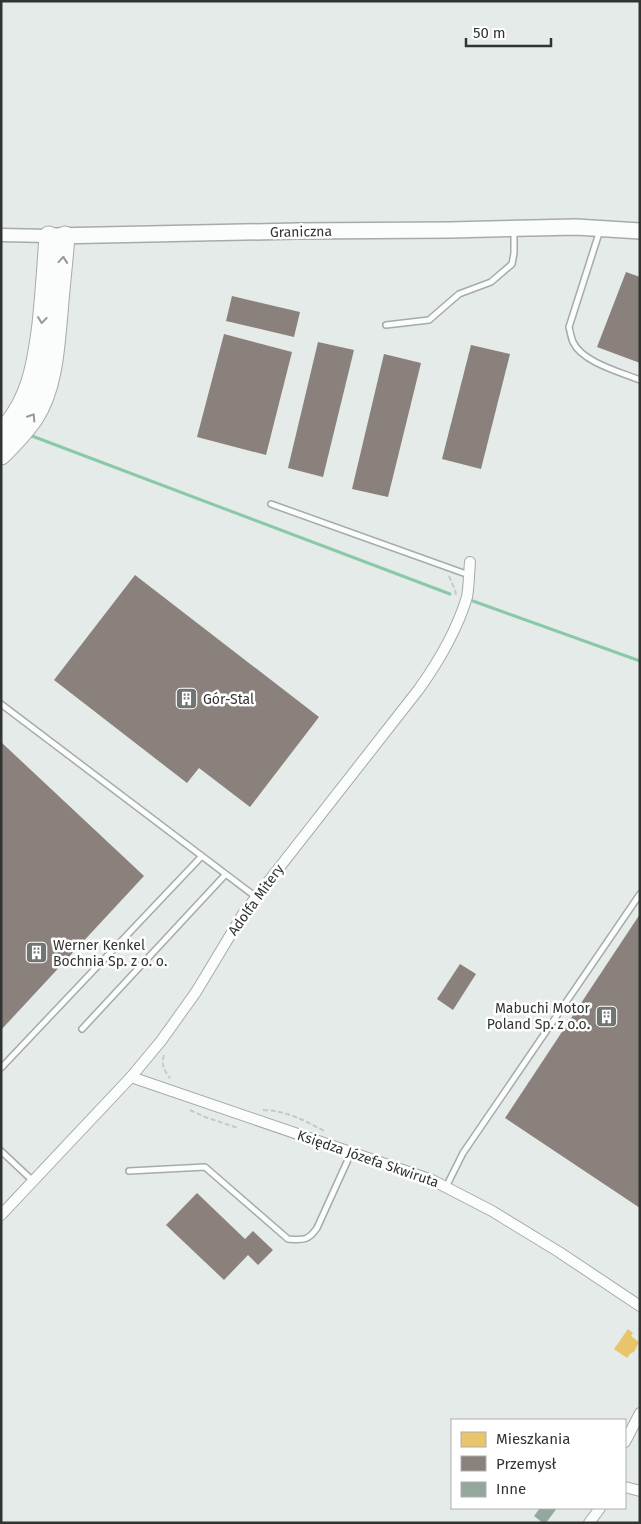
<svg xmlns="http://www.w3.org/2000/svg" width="641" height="1524" font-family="'Fira Sans',sans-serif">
  <rect width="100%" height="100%" fill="#e5ebe8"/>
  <polygon fill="#e9c46a" points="628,1329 633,1333 631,1336 639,1342 634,1352 631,1353 627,1358 614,1349"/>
  <g fill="#8a817c">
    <polygon points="626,272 640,277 640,363 597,347"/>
    <polygon points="232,296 300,312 294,337 226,321"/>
    <polygon points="224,334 292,352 266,455 197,437"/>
    <polygon points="318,342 354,350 323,477 288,468"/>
    <polygon points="471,345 510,354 481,469 442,459"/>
    <polygon points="384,354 421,363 388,497 352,489"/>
    <polygon points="135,575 319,717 250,807 199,768 187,783 54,680"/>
    <polygon points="1,742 144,876 1,1030"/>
    <polygon points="640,914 640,1208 505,1118"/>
    <polygon points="460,964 476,974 453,1010 437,999"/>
    <polygon points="197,1193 245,1239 253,1231 273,1250 258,1265 248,1255 224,1280 166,1225"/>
  </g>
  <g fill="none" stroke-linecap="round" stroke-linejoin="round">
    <g stroke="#8ac9a7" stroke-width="3">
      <polyline points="32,436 450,594"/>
      <polyline points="473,601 640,661"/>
    </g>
  </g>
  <polygon fill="#93a79d" points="540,1508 557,1508 546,1523 543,1523 534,1516"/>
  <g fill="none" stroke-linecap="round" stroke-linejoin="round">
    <defs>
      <g id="service">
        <path d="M600,230L569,327C570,331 571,337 573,342C582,362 620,372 640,380"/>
        <polyline points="386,325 429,320 459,294 491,282 512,264 514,253 514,231"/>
        <polyline points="271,504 469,575"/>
        <polyline points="1,704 256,897"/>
        <polyline points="82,1029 225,875"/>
        <polyline points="1,1068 201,857"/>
        <polyline points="1,1151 33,1181"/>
        <path d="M129,1171L205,1167L288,1239C303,1240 308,1241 317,1228L351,1153"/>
        <polyline points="446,1187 463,1153 640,894"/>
      </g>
      <g id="minor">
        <polyline points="131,1077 432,1180 492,1211 559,1252 640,1306"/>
        <path d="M1,1215L131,1077L161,1041L196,992L243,914L419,689C439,661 457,630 467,597C469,586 469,573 470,562"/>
        <polyline points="625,1442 640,1413"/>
        <polyline points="625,1487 640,1491"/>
        <polyline points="589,1523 600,1508"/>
      </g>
      <polyline id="tertiary" points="1,235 49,236"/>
      <polyline id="secondary" points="54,236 298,231 450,230 576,227 640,231"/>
      <g id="motorway">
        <path d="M1,433C31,403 37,364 42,324C45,295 47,266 49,236"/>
        <path d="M1,455C13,443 25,431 34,417C53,388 55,346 58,313C60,287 63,262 65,236"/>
      </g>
    </defs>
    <use href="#service" stroke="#a6aba9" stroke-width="8"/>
    <use href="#minor" stroke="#a6aba9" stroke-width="12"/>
    <use href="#tertiary" stroke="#a6aba9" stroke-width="15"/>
    <use href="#secondary" stroke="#a6aba9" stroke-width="18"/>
    <use href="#motorway" stroke="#a6aba9" stroke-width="21"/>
    <g stroke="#c7c9c8" stroke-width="2" stroke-dasharray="5 2.5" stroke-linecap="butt">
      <polyline points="449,576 455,590 456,595"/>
      <path d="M164,1055C161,1064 164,1071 170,1078"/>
      <polyline points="190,1110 205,1117 238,1128"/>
      <path d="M263,1110C287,1111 304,1120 324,1131"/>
    </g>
    <use href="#service" stroke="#fbfcfc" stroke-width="5"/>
    <use href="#minor" stroke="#fbfcfc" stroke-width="10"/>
    <use href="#tertiary" stroke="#fbfcfc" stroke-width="12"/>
    <use href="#secondary" stroke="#fbfcfc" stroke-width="15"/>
    <use href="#motorway" stroke="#fbfcfc" stroke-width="19"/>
  </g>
  <defs><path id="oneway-chevron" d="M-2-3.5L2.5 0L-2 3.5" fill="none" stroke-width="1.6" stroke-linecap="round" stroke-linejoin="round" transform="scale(1.25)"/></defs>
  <g stroke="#969897">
    <use href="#oneway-chevron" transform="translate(63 260) rotate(-85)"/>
    <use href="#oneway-chevron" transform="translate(42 320) rotate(97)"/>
    <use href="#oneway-chevron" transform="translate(32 417) rotate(-57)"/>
  </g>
  <defs>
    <symbol id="building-square" viewBox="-11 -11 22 22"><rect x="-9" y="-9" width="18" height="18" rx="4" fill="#707572" stroke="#fff"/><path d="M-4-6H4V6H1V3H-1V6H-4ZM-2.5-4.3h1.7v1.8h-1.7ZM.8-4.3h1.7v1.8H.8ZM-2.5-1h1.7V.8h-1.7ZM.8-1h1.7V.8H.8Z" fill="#fff"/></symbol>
  </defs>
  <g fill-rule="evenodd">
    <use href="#building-square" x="174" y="686" width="25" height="25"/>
    <use href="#building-square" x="24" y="940" width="25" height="25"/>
    <use href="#building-square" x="594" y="1004" width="25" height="25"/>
  </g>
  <g text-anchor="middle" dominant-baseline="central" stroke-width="5" stroke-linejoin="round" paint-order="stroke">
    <g font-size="14" fill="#313532" stroke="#fff">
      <text transform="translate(301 232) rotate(-1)">Graniczna</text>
      <text transform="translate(256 900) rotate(-54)">Adolfa Mitery</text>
      <text transform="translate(368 1159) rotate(19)">Księdza Józefa Skwiruta</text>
    </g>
    <g font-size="14" fill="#313532" stroke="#fff" text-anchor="start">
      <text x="203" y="699">Gór-Stal</text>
      <text x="53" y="945">Werner Kenkel<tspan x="53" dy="16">Bochnia Sp. z o. o.</tspan></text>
      <text x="590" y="1008" text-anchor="end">Mabuchi Motor<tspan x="590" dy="16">Poland Sp. z o.o.</tspan></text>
    </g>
  </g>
  <rect width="641" height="1524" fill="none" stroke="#313532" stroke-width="5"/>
  <rect x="451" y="1419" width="175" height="90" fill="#ffffff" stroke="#adaead"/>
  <rect x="461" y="1432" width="25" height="15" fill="#e9c46a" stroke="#adaead"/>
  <text x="496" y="1444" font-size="15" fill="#313532">Mieszkania</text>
  <rect x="461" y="1456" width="25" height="15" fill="#8a817c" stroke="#adaead"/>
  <text x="496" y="1469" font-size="15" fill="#313532">Przemysł</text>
  <rect x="461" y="1482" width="25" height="15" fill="#93a79d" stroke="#adaead"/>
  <text x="496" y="1494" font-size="15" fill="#313532">Inne</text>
  <path d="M466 38v8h85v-8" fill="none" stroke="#313532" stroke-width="2.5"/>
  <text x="473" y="38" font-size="15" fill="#313532" stroke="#ffffff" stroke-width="4" paint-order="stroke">50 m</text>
</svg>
